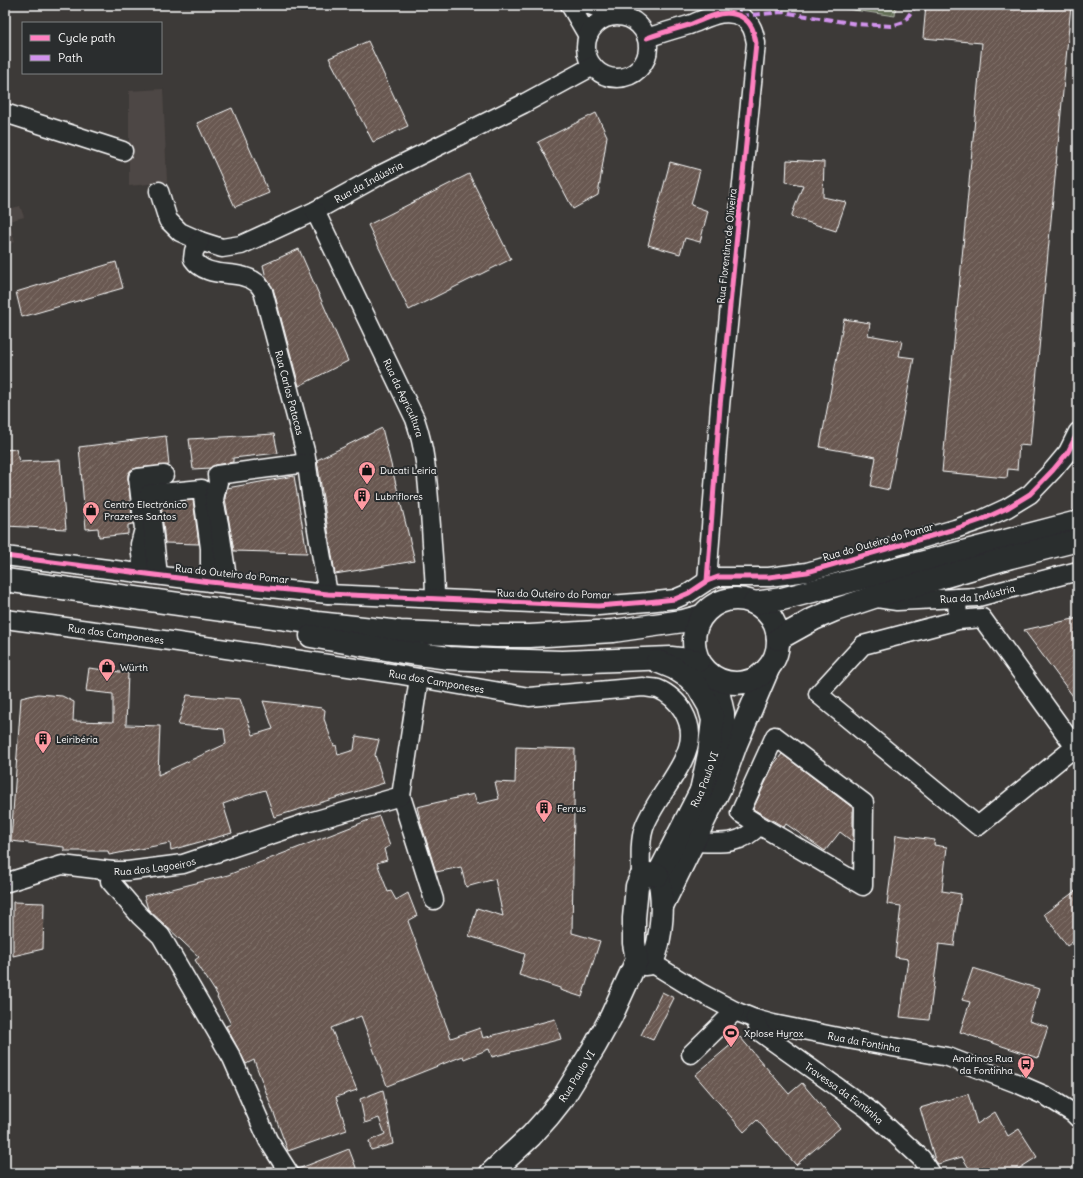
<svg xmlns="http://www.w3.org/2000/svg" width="1083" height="1178" font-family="Delius,sans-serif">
  <defs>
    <pattern id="forest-crowns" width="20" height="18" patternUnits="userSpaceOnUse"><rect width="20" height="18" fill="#606c53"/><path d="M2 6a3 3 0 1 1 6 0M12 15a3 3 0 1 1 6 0" fill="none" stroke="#78826d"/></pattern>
    <pattern id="building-hatch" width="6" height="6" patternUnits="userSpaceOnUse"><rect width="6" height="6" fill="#695951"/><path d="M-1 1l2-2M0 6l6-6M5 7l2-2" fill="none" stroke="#80726b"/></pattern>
  </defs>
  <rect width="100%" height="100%" fill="#3d3a38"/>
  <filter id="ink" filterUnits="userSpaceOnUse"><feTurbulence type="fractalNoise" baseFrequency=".025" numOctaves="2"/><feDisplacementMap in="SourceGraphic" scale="8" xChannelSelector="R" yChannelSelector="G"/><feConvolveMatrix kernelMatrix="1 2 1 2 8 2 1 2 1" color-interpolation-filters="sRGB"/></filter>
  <g filter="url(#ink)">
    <g fill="#4e4744">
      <polygon points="163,89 167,182 129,186 129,91"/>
      <polygon points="20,206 24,217 9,221 15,242 5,246 5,210"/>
    </g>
    <polygon fill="url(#forest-crowns)" stroke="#b0b6a9" points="819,5 896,5 895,16"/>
    <g fill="url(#building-hatch)" stroke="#fff">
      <polygon points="926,5 1071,5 1030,446 1019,445 1017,470 1008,469 1007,478 942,472 982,43 923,38"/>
      <polygon points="368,41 408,126 373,142 329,58"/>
      <polygon points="232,108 269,193 235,207 197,123"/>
      <polygon points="596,113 607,136 598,195 573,209 538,142"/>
      <polygon points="787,160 824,162 823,197 846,202 836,231 791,217 803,185 786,182"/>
      <polygon points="670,162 700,170 691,205 708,211 700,242 685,238 680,254 648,245"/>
      <polygon points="469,174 511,259 409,310 368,225"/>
      <polygon points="299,249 348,361 299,386 273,288 266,278 263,265"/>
      <polygon points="116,262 123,288 22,317 16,292"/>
      <polygon points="844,319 870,323 868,335 902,341 899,356 914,358 889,490 871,486 876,457 820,447"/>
      <polygon points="382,428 415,561 335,574 317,460"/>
      <polygon points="274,434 278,453 233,458 233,462 216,465 210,468 193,469 189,439"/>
      <polygon points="166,436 169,465 137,468 131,470 128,474 128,479 133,524 128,525 128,534 99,537 98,528 86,529 79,447"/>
      <polygon points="16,449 19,462 60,460 66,529 5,526 5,450"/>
      <polygon points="294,476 307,553 234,551 225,498 227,488"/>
      <polygon points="193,500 199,544 165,543 161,503"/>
      <polygon points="1078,618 1078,703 1024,630"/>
      <polygon points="89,668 128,673 126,725 160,726 158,775 226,744 224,729 178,725 187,695 240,699 253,735 273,729 263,701 322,708 325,710 324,719 334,746 336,745 338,755 354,750 356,736 379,740 375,755 384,783 274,817 265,790 245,796 223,804 232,833 171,850 170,843 109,855 108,851 64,851 64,847 11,841 21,698 38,694 62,696 74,702 73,721 113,722 113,694 86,691"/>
      <polygon points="516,747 575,749 572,933 600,941 582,997 560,990 560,988 519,975 525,954 469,936 477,908 503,916 495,879 466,887 461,867 436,872 421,823 417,807 474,794 477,804 499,799 495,782 515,783"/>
      <polygon points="782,754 853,808 853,842 840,832 825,851 786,824 784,827 753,809 774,764"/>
      <polygon points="379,816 390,846 384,849 387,860 377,863 388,892 391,891 396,900 408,893 417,916 408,921 451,1038 480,1028 483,1038 555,1019 561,1039 492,1057 489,1049 464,1059 463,1056 387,1086 361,1016 331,1028 357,1090 336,1097 347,1130 288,1151 254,1060 246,1064 226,1026 231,1024 217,997 218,996 195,960 199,957 148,909 144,896 228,875"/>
      <polygon points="896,835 935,840 934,845 947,847 942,891 961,894 954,946 939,944 929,1020 900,1017 908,959 895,957 901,906 887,904"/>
      <polygon points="1078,889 1078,938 1067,946 1044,914"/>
      <polygon points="13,902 44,903 43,949 13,956"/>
      <polygon points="973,968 1039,989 1029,1021 1048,1027 1038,1058 960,1032 970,1002 962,1000"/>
      <polygon points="662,992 674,998 653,1040 641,1035"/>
      <polygon points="740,1037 789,1094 802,1083 840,1128 796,1165 757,1120 744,1132 695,1075"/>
      <polygon points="383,1090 393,1144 371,1150 369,1141 385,1134 379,1118 365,1123 360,1099"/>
      <polygon points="968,1094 977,1124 995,1112 1008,1136 1019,1129 1037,1157 1012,1173 972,1173 962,1157 938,1164 935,1160 920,1108"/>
      <polygon points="349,1149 357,1170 349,1173 299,1173 298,1169"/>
    </g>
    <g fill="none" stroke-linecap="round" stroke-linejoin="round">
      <defs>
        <g id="minor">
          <polyline points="570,5 588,36"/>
          <polyline points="589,5 621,15"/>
          <circle cx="617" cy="47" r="31"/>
          <path d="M647,38C661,33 675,29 689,25C706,19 724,7 742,17C752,23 754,32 756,43L720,406L707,581"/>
          <polyline points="5,113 123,151"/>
          <path id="s1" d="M159,191L168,220L180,232L200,241L222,248L241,245L315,211L382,174L523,104L593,66"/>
          <path id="s2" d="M315,211L415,419C427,454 428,489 431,526C432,550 435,575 435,599"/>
          <path id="s3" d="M200,241L194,251L193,259C208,281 239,268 257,283C259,285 261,288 263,291L305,451L311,494L328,594"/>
          <polyline points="5,556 210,582 328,594 598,606 647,602 675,599 689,593 707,581 718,577 769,577 807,572 955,529 981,520 1007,508 1030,494 1053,470 1068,452 1078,432"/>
          <polyline points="143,573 140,544 144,529 138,478 164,475"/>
          <polyline points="158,575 149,494 202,489 210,548 210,582"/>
          <polyline points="228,584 219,524 215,505 214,499 218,482 217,475 307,463"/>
          <path id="s4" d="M877,598L897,601L978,597L1078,571"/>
          <polyline points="957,598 958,620 982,618 1075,747 978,826 818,694 863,645 958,620"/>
          <path id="s5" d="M5,619L171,641L396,674L529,697L643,687C648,688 654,688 658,689C668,693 678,702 683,711C687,718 690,725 690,734C691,763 653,800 644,828C639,843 641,861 641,877"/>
          <polyline points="401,796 434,900"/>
          <path d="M694,842C719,843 742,846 759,825L863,886L864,803L775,736L740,813L759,825"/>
          <polyline points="112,871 110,881 140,916 161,936 232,1058 268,1140 289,1173"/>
          <path id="s6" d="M8,882L62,865L112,871H128L183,864L306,823L401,796L419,678"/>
          <path id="s7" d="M652,963L699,992L735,1011L755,1019L773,1024L848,1039L948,1057L1016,1083L1046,1096L1073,1113L1078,1118"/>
          <path id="s8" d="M755,1019L760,1032L868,1109L921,1158L931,1173"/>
          <polyline points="691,1054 735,1011"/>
        </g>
        <g id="major">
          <polyline points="662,906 720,788 736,744 768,669"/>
          <path id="s9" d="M637,960L644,964L652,963C662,939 665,900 658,875L701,791L720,737L723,725V713L715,678"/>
          <path id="s10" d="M491,1173L531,1136L548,1117L563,1098L595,1046L611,1017L637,960L634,943V918L637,886L641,877L648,874L658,875"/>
        </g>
        <g id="highway">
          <polyline points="5,580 317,623 400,632 497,636 530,636 613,631 683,621 701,616"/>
          <circle cx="736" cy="641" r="42"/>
          <polyline points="754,603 782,599 1078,522"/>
          <polyline points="311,636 403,652 449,658 491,660 562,662 671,658 698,661"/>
          <polyline points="778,639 814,619 835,610 874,597 1011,557 1078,540"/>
          <polyline points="657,661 674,668 688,677 698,687 709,706 713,720 709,754 701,791"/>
        </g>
      </defs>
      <use href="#minor" stroke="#fff" stroke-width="21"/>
      <use href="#major" stroke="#fff" stroke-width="25"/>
      <use href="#highway" stroke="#fff" stroke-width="25"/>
      <use href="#minor" stroke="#2a2d2e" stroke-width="18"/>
      <use href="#major" stroke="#2a2d2e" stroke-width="22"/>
      <use href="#highway" stroke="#2a2d2e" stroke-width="22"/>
      <g stroke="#d193ec" stroke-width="4" stroke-dasharray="8 4" stroke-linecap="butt">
        <polyline points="736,5 741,16 782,12 857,24 891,26 904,22 914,8 915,5"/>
        <polyline points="5,883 8,882"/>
      </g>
      <defs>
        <g id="cycleway">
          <path d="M647,38C661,33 675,29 689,25C706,19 724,7 742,17C752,23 754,32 756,43L720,406L707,581"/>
          <polyline points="5,556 210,582 328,594 598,606 647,602 675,599 689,593 707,581 718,577 769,577 807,572 955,529 981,520 1007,508 1030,494 1053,470 1068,452 1078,432"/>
        </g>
      </defs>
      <use href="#cycleway" stroke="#2a2d2e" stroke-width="8"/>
      <use href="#cycleway" stroke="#ff80c0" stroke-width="5"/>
    </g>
  </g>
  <defs>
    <symbol id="shop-pin" viewBox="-11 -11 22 30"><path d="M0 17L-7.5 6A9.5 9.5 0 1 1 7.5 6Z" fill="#ff9aa2" stroke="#2a2d2e"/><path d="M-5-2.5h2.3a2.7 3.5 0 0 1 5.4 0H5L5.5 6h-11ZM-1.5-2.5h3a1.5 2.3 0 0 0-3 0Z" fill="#111"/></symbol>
    <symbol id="building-pin" viewBox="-11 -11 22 30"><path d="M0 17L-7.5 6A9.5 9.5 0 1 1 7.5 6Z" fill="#ff9aa2" stroke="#2a2d2e"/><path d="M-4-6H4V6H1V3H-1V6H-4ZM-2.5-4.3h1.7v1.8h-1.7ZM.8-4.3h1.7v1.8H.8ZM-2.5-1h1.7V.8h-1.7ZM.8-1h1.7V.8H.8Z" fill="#111"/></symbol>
    <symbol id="stadium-pin" viewBox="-11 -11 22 30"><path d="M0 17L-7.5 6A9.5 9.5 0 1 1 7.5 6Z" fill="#ff9aa2" stroke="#2a2d2e"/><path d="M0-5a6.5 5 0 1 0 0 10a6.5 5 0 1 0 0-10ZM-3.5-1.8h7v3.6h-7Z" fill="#111"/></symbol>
    <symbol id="bus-pin" viewBox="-11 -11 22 30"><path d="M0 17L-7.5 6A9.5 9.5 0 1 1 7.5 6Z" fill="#ff9aa2" stroke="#2a2d2e"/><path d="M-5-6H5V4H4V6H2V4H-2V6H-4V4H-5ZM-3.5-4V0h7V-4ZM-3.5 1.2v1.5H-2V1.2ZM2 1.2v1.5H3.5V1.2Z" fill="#111"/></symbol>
  </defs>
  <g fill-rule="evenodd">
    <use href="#shop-pin" x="357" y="460" width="20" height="27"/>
    <use href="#building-pin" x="352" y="486" width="20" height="27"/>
    <use href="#shop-pin" x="81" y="500" width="20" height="27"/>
    <use href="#shop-pin" x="97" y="657" width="20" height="27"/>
    <use href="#building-pin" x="33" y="729" width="20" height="27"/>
    <use href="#building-pin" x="534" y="798" width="20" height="27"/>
    <use href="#stadium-pin" x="721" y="1023" width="20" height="27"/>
    <use href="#bus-pin" x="1016" y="1054" width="20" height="27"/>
  </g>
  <g text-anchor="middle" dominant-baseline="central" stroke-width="4" stroke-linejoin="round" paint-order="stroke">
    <g font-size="10" fill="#fff" stroke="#2a2d2e">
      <text stroke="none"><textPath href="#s1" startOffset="254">Rua da Indústria</textPath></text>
      <text transform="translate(727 246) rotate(-84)">Rua Florentino de Oliveira</text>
      <text stroke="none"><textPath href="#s3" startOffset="205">Rua Carlos Patacas</textPath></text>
      <text stroke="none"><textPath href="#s2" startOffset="207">Rua da Agricultura</textPath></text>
      <text transform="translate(878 542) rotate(-16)">Rua do Outeiro do Pomar</text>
      <text transform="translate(232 574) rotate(6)">Rua do Outeiro do Pomar</text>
      <text stroke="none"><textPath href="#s4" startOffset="101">Rua da Indústria</textPath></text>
      <text transform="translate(554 594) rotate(1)">Rua do Outeiro do Pomar</text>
      <text stroke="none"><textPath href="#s5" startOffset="112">Rua dos Camponeses</textPath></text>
      <text stroke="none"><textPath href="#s5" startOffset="436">Rua dos Camponeses</textPath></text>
      <text stroke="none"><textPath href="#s9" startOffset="212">Rua Paulo VI</textPath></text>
      <text stroke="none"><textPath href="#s6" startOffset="150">Rua dos Lagoeiros</textPath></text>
      <text stroke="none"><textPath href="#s7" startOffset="229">Rua da Fontinha</textPath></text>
      <text stroke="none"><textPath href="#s10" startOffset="130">Rua Paulo VI</textPath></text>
      <text stroke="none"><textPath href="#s8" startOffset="118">Travessa da Fontinha</textPath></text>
    </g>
    <g font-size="10" fill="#fff" stroke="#2a2d2e" text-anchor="start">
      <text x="380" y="470">Ducati Leiria</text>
      <text x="375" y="496">Lubriflores</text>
      <text x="104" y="504">Centro Electrónico<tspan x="104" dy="12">Prazeres Santos</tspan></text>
      <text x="120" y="667">Würth</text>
      <text x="56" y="739">Leiribéria</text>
      <text x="557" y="808">Ferrus</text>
      <text x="744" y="1033">Xplose Hyrox</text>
      <text x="1013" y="1058" text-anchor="end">Andrinos Rua<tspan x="1013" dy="12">da Fontinha</tspan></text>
    </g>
  </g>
  <rect width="1083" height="1178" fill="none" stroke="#2a2d2e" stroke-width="20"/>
  <rect x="10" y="10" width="1063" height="1158" fill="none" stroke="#fff" stroke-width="1.5" filter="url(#ink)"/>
  <rect x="22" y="22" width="140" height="52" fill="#2a2d2e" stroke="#7f8182"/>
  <rect x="30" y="35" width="20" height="6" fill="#ff80c0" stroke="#7f8182"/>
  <text x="58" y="42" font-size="12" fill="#ffffff">Cycle path</text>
  <rect x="30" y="55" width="20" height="6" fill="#d193ec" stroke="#7f8182"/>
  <text x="58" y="62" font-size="12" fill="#ffffff">Path</text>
</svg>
